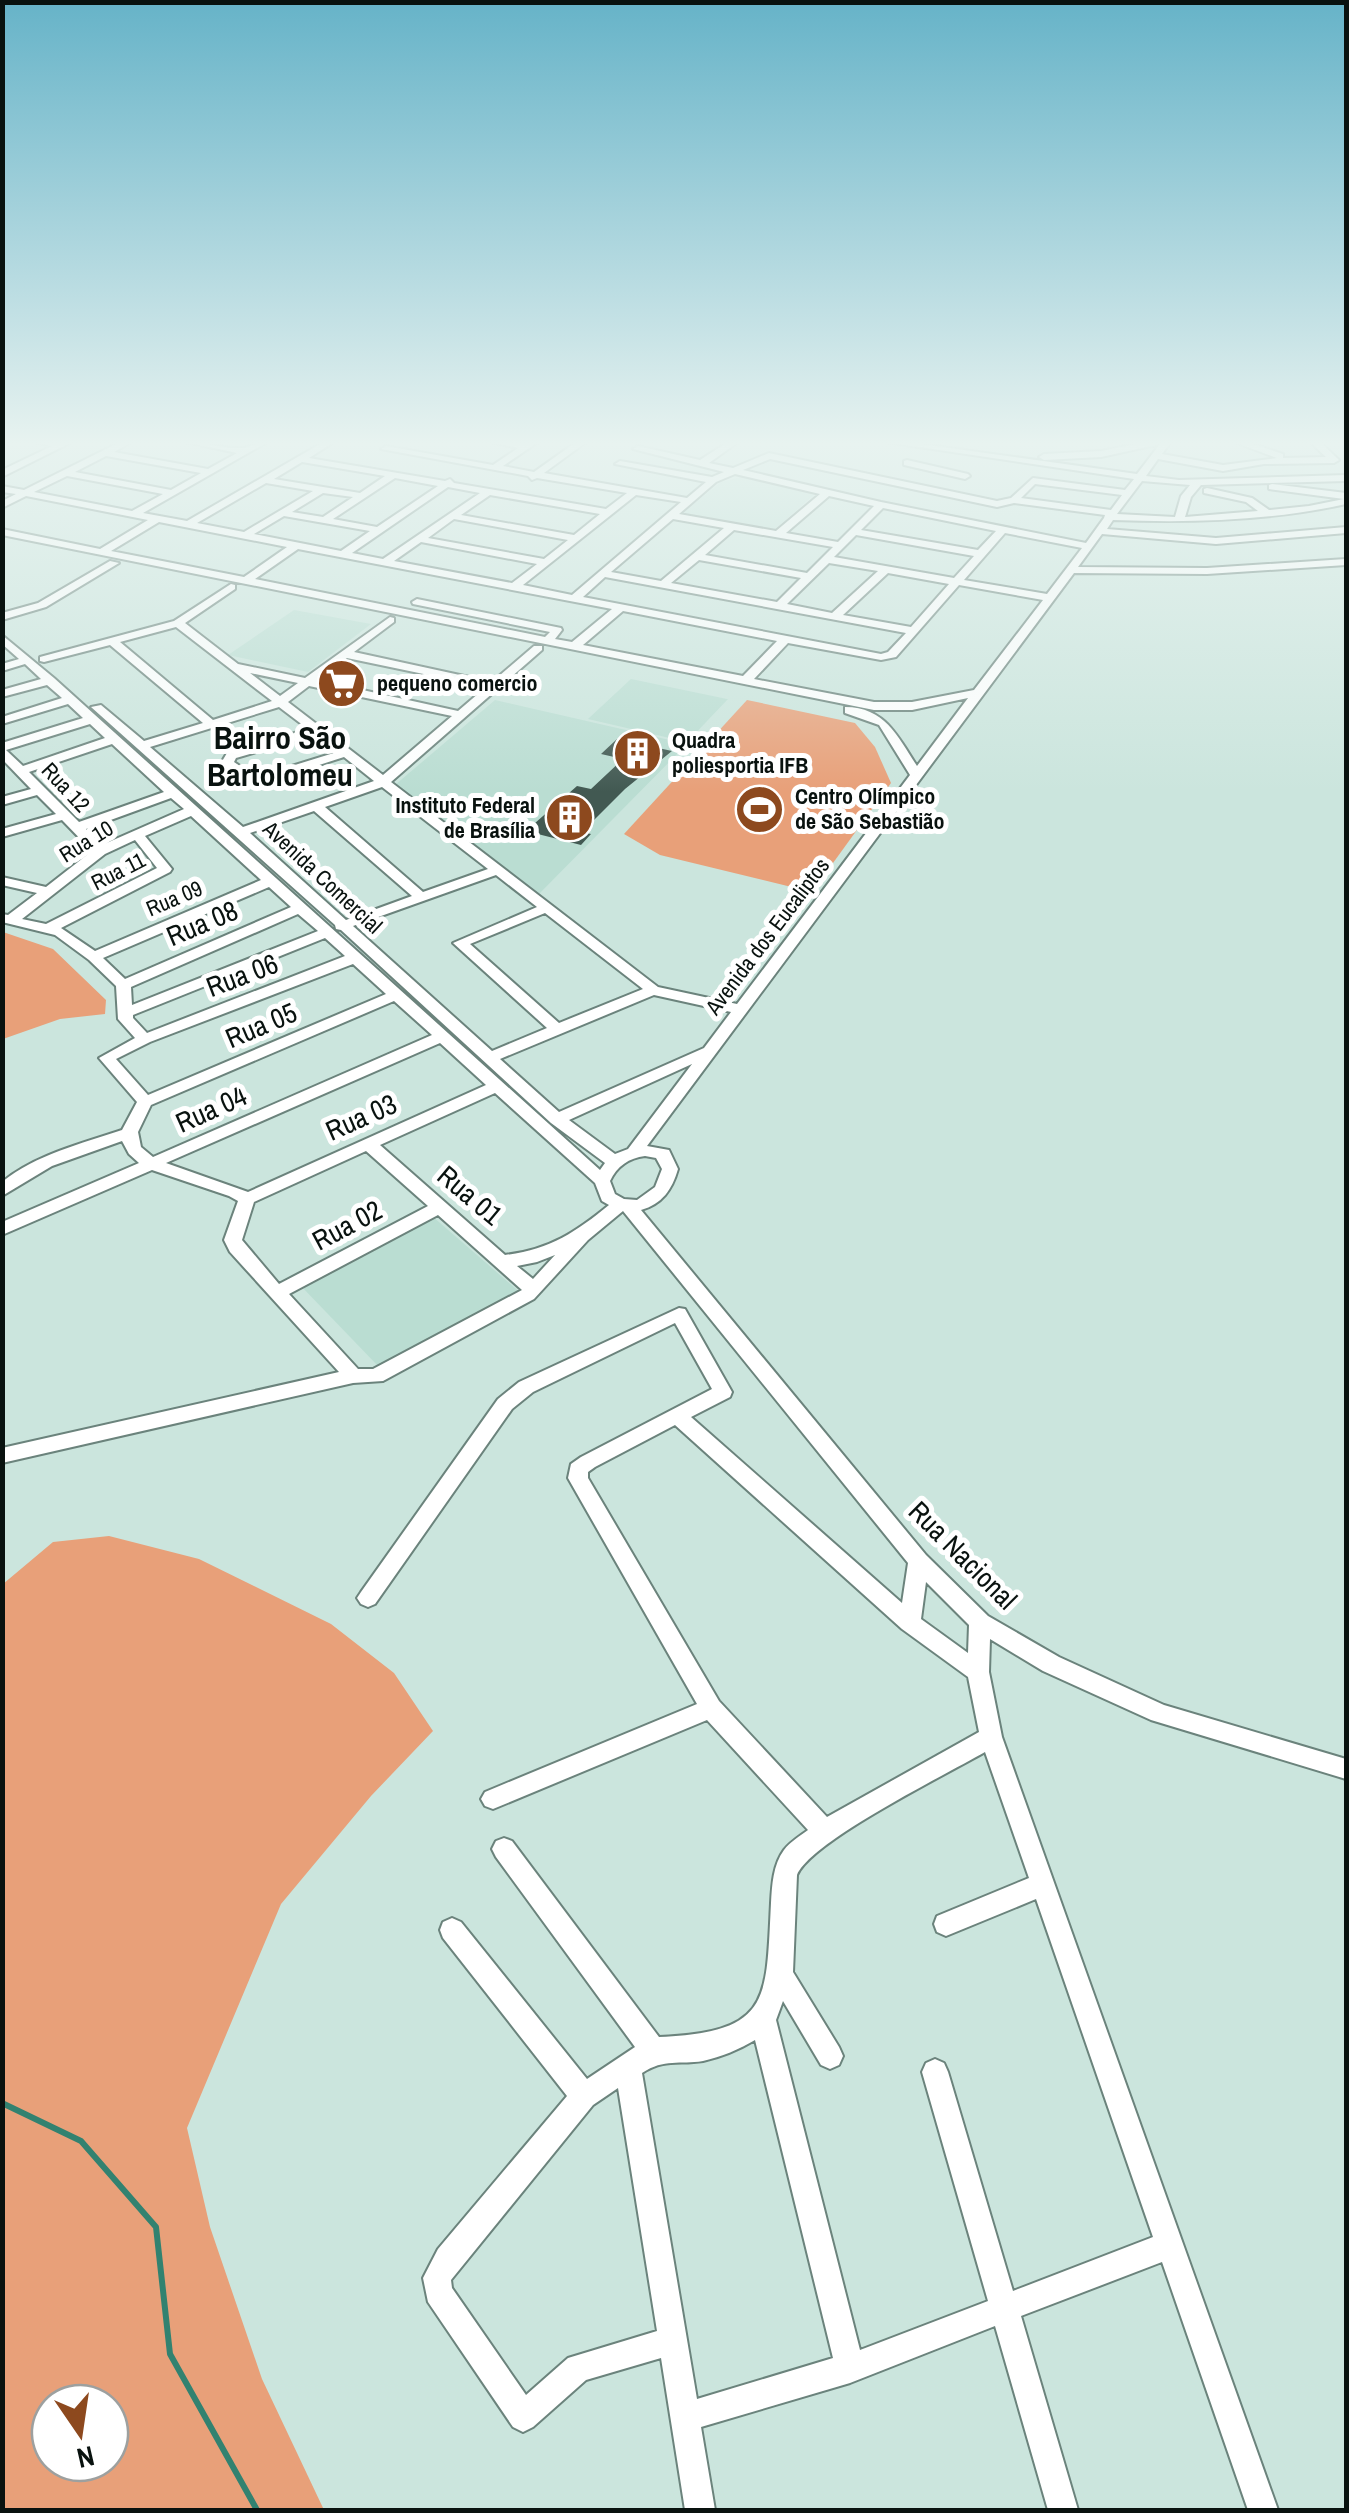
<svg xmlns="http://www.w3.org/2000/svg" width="1349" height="2513" font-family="'Archivo Narrow',sans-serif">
  <rect width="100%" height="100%" fill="#cbe5dd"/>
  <g fill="#baddd2">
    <polygon points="745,476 814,495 774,530 681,514 721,482"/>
    <polygon points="294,610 371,624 308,672 228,655"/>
    <polygon points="631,679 727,699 728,699 687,742 588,719"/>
    <polygon points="495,700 687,744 536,897 395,785"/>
    <polygon points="432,1216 523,1295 379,1367 300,1285"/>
  </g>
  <g fill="#e8a079" fill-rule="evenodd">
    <polygon points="747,700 855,723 875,747 891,783 812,892 660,855 624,834"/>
    <polygon points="3,932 53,949 106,1000 105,1014 60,1019 3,1039"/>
    <path d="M109,1536L199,1559L331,1624L394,1673L433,1731L371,1796L281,1904L187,2128L210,2227L262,2379L324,2510H3V1584L53,1542ZM50,2403H110V2463H50Z"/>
  </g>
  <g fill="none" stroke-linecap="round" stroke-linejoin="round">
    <polyline stroke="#328270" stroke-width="6" points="2,2103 81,2141 156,2227 170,2354 257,2510"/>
  </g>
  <polygon fill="#425952" points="617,739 672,751 625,789 582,832 591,834 581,845 526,831 577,786 591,789 623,759 601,754"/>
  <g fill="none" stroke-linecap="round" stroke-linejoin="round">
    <defs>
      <g id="minor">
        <polygon points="26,440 60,442 76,440 2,477 2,470 52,446"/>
        <path d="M124,440H135L114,452L208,469L237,453L176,440C198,440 219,449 241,448C251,448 259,440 271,440L143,513L187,521L327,440H337L309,458L445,481L450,479L454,483L606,509L627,493L537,478L532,480L528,476L381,449L386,446L493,465L518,448L481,440L525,444L531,440H541L503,466L534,472L579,440H589L544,473L687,498L706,482L615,464L620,461L712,477L724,472L633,449L638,446L700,460L731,440H741L709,463L733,468L769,453L997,501L1011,498L1033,478L1125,490L1134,479L872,440H893L1137,474L1160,444L1101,457L1044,460L1039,457L1044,454L1101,451L1155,440H1172L1162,454L1223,465L1277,458L1229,440H1241L1283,454V458L1326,457L1311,443L1314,440H1322L1321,443L1339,460L1334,463L1264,464L1223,471L1158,459L1146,476L1179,480L1346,475V481L1201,485L1191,497L1185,517L1258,511L1246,502L1204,493V489L1207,488L1252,498L1269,510L1309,506L1344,499L1269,489V485L1272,484L1346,493V504C1270,521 1191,523 1113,520L1107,529L1216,538L1346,527V533L1216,544L1102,534L1078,567L1207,568L1346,559V565L1207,574L1074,573L647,1146L669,1150L678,1169C672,1190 662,1204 641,1210L926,1555L988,1616L1059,1657L1164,1705L1346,1759V1779L1151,1720L1043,1671L990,1639L989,1672L1002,1737L1278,2510H1248L1162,2262L1021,2316L1078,2510H1048L995,2326L850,2383L701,2427L715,2510H685L661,2358L586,2380L533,2427L523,2432L513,2427L428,2302L423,2278L438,2249L567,2096L443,1938L440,1930L443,1922L452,1918L461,1922L587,2079L635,2047L496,1857L492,1849L496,1841L504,1838L512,1841L659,2037C771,2032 766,2001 771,1903C772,1885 773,1865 784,1850C790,1842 800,1836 808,1830L707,1720L493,1809L485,1806L481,1799L485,1792L697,1704L568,1478L571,1464L581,1457L712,1389L675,1323L533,1392L512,1409L375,1604L368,1607L361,1604L357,1598L361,1592L498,1399L519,1382L679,1308L685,1309L732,1392L730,1397L691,1417L902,1603L908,1563L623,1211L588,1240L534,1299L383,1381L353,1383L2,1463V1448L339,1372L230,1252L224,1240L238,1201L229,1196L152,1170L2,1235V1222L139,1163L129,1154L122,1141L52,1166L2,1196V1182C37,1154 81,1144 122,1130L137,1102L99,1058L135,1038L118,1019L116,986L89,960L55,935L2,922V914L8,915L37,893L2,885V877L46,887L92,851L62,820L2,837V829L56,814L37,795L2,805V797L31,789L2,759V743L83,718L68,704L2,724V717L62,698L47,685L2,697V690L41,679L25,664L2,671V664L19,659L2,644V635L54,678L600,1170L605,1163L551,1123L341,930L336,929L335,925L91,707L101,705L144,741L203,723L110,645L44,662L40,661V657L174,621L231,584L235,585V589L185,623L238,664L305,678L390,617L394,618V622L354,652L492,682L534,646H542V650L391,782L658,987L737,1004L910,775L879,725L845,713V707C885,707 898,737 917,766L968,698L912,710H874L2,535V529L100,549L148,520L26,496L2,508V501L16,494L2,492V486L24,490ZM106,456L201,473L171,490L75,472ZM770,459L997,507L1014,503L1105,515L1104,518L1086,543L881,502L743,470ZM302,462L385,476L360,493L274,479ZM735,474L820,494L776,531L679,514L716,482ZM67,476L163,494L132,511L34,492ZM395,478L438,486L377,527L333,519ZM1142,481L1190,485L1181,496L1175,517L1117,514ZM266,483L313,491L244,532L197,523ZM1035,484L1122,495L1111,510L1021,498ZM448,487L480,493L383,559L352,553ZM323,493L353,497L323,517L292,512ZM490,495L600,514L574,535L461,515ZM636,495L681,502L572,595L523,585ZM829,496L874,506L838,542L786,533ZM883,508L996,531L978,550L861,530ZM284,516L370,531L341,551L254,534ZM454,519L568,540L544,559L428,538ZM673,519L724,528L661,581L611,572ZM159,522L287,547L244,577L111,551ZM734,530L833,547L807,573L705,555ZM1005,533L1082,548L1047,594L964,580ZM856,535L974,556L954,578L834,557ZM421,542L537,564L512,583L394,561ZM298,549L612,609L572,642L555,639L562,630L561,628L417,599L412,602L413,604L550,632L545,637L255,579ZM699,560L801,578L777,602L671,583ZM829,563L878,571L832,613L787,604ZM888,573L949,584L911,627L843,615ZM605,577L906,633L888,652L881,654L583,597ZM959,585L1043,600L974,690L912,702H874L754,679L788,643L881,660L896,657ZM623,611L777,641L743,676L583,645ZM176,627L272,701L213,720L120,642ZM347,658L486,687L458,711L317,680ZM250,673L298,683L280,696ZM309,686L452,716L383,775L288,702ZM279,707L308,729L227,753L221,763L223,766L254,786L344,757L374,781L243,827L150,747ZM90,724L105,738L23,766L6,750ZM315,735L337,752L256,777L234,762L236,758ZM112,744L164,792L79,822L29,772ZM382,787L488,869L423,892L325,807ZM171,798L184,809L102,845L86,829ZM314,811L412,896L346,920L250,833ZM191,816L261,880L95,951L61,928L170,872L172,869L145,836ZM135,840L157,868L46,924L22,919L105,854ZM496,875L537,907L453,943L547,1028L492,1051L353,926ZM269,887L291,907L125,979L103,958ZM545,913L643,989L559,1023L470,944ZM298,914L318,931L132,1005L131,987ZM325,938L345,956L147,1033L133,1018V1015ZM353,964L386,994L148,1095L116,1059L150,1042ZM654,995L731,1012L704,1048L559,1112L500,1059ZM394,1001L432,1035L153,1157L141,1147L138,1132L151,1105ZM440,1043L486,1085L248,1192L166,1163ZM692,1064L628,1149L615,1154L569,1120ZM495,1093L595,1183L602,1201L609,1205C576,1232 549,1250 505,1255L380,1145ZM366,1151L428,1206L279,1284L242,1240L254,1202ZM645,1156L656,1158L662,1169L655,1187L637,1200L624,1199L615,1194L610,1181C617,1166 629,1158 645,1156ZM438,1215L522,1290L373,1369H358L289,1294ZM555,1255L533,1279L517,1266L537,1262ZM675,1425L902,1629L968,1677L979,1732L827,1817L719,1701L588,1478V1472L595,1467ZM926,1582L969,1625L968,1653L921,1619ZM985,1752L1029,1878L937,1916L934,1924L937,1932L946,1936L1036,1899L1153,2237L1013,2291L948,2072L944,2063L935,2059L926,2063L922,2072L988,2301L860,2350L776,2020L783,2001L821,2065L830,2069L839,2065L843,2056L839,2047L793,1972L797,1875C811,1841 947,1774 985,1752ZM755,2040L833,2358L697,2399L642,2073C665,2058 679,2065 703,2061C721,2057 740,2049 755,2040ZM618,2088L657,2331L568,2358L526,2395L452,2288L451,2280L593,2105Z"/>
        <polygon points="907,460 968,474 970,476 965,479 904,465 904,461"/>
        <polygon points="110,561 119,563 46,607 2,620 2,613 38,603"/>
      </g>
    </defs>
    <use href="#minor" stroke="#6b837c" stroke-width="4"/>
    <use href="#minor" fill="#fff" fill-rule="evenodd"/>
  </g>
  <linearGradient id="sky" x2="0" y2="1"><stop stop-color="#66b3c8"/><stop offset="0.56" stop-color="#e8f3f0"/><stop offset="1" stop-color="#e8f3f0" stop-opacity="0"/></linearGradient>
  <rect width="1349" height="792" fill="url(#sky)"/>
  <defs>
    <symbol id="supermarket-disc" viewBox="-11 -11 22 22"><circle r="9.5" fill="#8d491e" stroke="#fff"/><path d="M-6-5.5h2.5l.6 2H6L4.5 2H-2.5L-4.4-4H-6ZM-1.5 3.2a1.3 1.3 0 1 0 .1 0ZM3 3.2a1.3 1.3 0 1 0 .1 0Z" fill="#fff"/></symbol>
    <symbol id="building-disc" viewBox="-11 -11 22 22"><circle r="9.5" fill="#8d491e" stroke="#fff"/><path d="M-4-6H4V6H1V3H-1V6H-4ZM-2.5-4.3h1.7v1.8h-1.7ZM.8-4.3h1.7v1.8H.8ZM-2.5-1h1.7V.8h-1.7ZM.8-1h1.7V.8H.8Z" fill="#fff"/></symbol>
    <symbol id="stadium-disc" viewBox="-11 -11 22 22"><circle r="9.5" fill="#8d491e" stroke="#fff"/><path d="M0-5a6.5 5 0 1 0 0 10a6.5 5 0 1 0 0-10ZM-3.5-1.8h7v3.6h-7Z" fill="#fff"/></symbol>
  </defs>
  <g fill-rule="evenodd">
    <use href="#supermarket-disc" x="314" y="656" width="55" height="55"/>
    <use href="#building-disc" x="610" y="726" width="55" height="55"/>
    <use href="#stadium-disc" x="732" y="782" width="55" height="55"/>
    <use href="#building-disc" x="542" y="790" width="55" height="55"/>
  </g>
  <g text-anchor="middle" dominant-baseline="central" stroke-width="10" stroke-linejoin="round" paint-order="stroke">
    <g font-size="22" font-weight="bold" fill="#09120f" stroke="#fff" text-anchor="start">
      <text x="377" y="683">pequeno comercio</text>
      <text x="672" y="740">Quadra<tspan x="672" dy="25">poliesportia IFB</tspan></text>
      <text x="795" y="796">Centro Olímpico<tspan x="795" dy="25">de São Sebastião</tspan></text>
      <text x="535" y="805" text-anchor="end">Instituto Federal<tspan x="535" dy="25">de Brasília</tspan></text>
    </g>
    <g font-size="22" fill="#09120f" stroke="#fff">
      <text transform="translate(66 787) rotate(47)">Rua 12</text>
      <text transform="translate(86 841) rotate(-32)">Rua 10</text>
      <text transform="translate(118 871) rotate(-27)">Rua 11</text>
      <text transform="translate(323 877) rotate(43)">Avenida Comercial</text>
      <text transform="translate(174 898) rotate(-23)">Rua 09</text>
      <text transform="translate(767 936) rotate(-53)">Avenida dos Eucaliptos</text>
    </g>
    <g font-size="28" fill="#09120f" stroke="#fff">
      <text transform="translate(202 923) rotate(-23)">Rua 08</text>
      <text transform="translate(242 975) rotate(-21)">Rua 06</text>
      <text transform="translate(261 1025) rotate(-23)">Rua 05</text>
      <text transform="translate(211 1109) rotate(-24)">Rua 04</text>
      <text transform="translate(361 1117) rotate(-24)">Rua 03</text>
      <text transform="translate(470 1195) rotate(40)">Rua 01</text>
      <text transform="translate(347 1225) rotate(-28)">Rua 02</text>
      <text transform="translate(963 1555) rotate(45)">Rua Nacional</text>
    </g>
    <g font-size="32" font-weight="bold" fill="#09120f" stroke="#fff">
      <text x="280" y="737">Bairro São<tspan x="280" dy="37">Bartolomeu</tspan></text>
    </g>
  </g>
  <rect width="1349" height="2513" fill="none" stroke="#09120f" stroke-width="10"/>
  <g transform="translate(80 2433) rotate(167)"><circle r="48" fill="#ffffff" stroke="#9da09f" stroke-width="2.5"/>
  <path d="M0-8L18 38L0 25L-18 38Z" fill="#8d491e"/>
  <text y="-15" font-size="28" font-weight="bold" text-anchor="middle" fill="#09120f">N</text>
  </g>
</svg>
